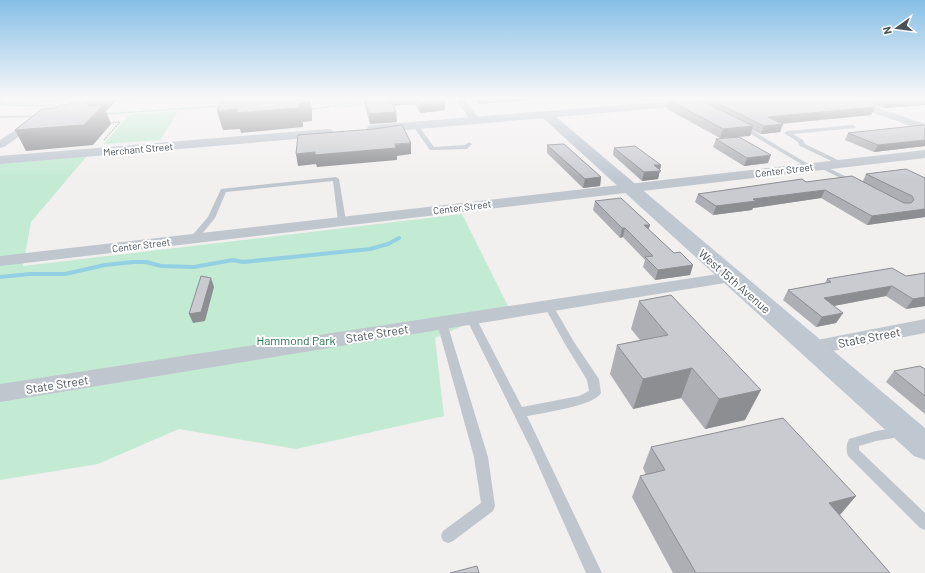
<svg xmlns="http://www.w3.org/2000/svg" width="925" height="573" font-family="Barlow,sans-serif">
  <rect width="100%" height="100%" fill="#f2efef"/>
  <g fill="#c3ead3">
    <polygon points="178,111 160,140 104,144 130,114"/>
    <polygon points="87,156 31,222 23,266 462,214 508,306 435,338 444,416 296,449 179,429 98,464 0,480 0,164"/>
  </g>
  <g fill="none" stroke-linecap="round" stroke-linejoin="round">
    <polyline stroke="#94d0e3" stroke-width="4" points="0,277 30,274 65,274 105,265 133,262 146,262 161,266 194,267 233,260 243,262 370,249 388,244 399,238"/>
    <g stroke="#7ec5a4" stroke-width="1.5" stroke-dasharray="1.5 1" stroke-linecap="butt">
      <polyline points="308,99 317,99"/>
      <polyline points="542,99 549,104"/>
      <polyline points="114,100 144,99"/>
      <polyline points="0,103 6,99"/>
      <polyline points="552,103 566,99"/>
      <polyline points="0,104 81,99"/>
      <polyline points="0,105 63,106"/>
      <polyline points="326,107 365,100"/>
      <polyline points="335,107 360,105 359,100"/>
      <polyline points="312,109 326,107"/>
      <polyline points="105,114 221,106"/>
      <polyline points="104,140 120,122 108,123"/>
    </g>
    <g fill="#bfc6cd" fill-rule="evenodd">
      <polygon points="44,115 44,116 42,117 0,118 0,116"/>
      <polygon points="414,125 418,125 434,147 465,145 469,142 472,144 467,149 430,150 413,126"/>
      <polygon points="739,125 743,125 813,167 808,168 739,127"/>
      <polygon points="853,125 856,127 855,128 793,134 803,140 805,144 842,162 843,163 840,165 800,146 798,142 784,133 787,131"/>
      <polygon points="820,164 855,181 856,182 851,183 818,167 818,165"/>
      <polygon points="336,177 339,179 346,221 345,223 342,223 338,221 333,181 226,192 215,218 197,240 191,240 190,238 208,217 221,189"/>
      <path d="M549,303L552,304L574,342L599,379L601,393C594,406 542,413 527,416L602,573H586L531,449L466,318L471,315L476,318L522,407L579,396L589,391L587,380L565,344L544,306Z"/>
      <polygon points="442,320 447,323 488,457 495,506 493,511 453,541 448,543 443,541 441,536 443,531 481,503 474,457 437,323"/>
      <path d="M901,427L905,428L907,432L905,436L876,441L859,446V450L925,513V530L920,528L848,456C846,450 846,445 849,439L876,431Z"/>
    </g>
    <g fill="#bfc6cd" fill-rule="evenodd">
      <polygon points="455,99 463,99 481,120 480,122 472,122"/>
      <polygon points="839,99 851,99 925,124 925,131 841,101"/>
      <polygon points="36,117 40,118 41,120 40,122 4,147 0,148 0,140"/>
      <polygon points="925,150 925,158 0,266 0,256"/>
      <polygon points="731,272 737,273 740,277 737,281 0,402 0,384"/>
      <polygon points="925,319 925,333 812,355 805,353 802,348 805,343 812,341"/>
    </g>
    <g fill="#bfc7d1" fill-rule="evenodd">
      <polygon points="696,99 737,99 731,102 556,117 925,428 925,460 914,456 543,118 373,133 368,132 367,129 368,126 373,125"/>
      <polygon points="327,129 332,130 334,133 332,136 0,164 0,156"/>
    </g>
  </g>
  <g fill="#aeafb4">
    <polygon points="363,99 443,99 445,100 445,110 420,113 415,104 394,106 396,112 397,122 370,124"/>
    <polygon points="474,99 530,99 530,100 479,104"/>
    <polygon points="648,99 698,99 707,103 708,99 728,99 731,100 925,99 925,105 884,108 857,99 875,107 871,115 782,124 783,124 780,132 761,134 752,130 750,136 720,138 667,109 669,100 685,99 653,101"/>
    <polygon points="925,126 925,146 874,152 845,140 848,133"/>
    <polygon points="716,139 768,163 744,166 713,147"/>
    <polygon points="547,145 601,177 600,186 583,188 547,153"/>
    <polygon points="614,148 661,165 658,179 642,181 613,155"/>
    <polygon points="906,169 925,217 867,225 821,198 753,208 752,210 713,215 695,202 698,194 863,181 866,174"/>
    <polygon points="595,201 648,229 674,253 693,265 690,275 655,280 643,267 645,260 623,237 620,238 593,210"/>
    <polygon points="925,273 925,306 906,309 886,296 833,306 843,313 836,323 816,327 783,300 788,290 825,283 827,279 906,276"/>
    <polygon points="639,301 745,420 705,429 681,398 633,409 610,374 617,345 640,340 631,329"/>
    <polygon points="925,369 925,414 886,382 894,371"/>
    <polygon points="651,447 856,496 840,515 890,573 673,573 632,497 640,476 646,475 643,468"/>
  </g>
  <g fill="#8d8e92">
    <polygon points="92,99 118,99 106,111 111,124 93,145 26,151 15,130 86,104"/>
    <polygon points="308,99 310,99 312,109 312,121 303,122 303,127 241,133 240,129 223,130 217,111 300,103"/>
    <polygon points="390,99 415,99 415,104 391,106"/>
    <polygon points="479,99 530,99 530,100 479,104"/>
    <polygon points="889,99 925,99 925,105 884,108"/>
    <polygon points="445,100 445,110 420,113 420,103"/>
    <polygon points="875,107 871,115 765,125 768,117"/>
    <polygon points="396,112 397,122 370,124 369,114"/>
    <polygon points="783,124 780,132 761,134 764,126"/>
    <polygon points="753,126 750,136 720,138 723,129"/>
    <polygon points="925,140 925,146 874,152 878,145"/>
    <polygon points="411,143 411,154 397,156 397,160 317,167 316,164 298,166 296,154"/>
    <polygon points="771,155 768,163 744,166 747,158"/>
    <polygon points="654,165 661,165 658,179 642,181 644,172"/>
    <polygon points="601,177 600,186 583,188 585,179"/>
    <polygon points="825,190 821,198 753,208 752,210 713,215 716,206 753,199"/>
    <polygon points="925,209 925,217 867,225 872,216"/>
    <polygon points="644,225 650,225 647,234"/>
    <polygon points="622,228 625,228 623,237 620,238"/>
    <polygon points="693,265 690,275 655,280 658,270"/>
    <polygon points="211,278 214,287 205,321 193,323 189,314"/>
    <polygon points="892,286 886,296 818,309 824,298"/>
    <polygon points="925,297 925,306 906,309 913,299"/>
    <polygon points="843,313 836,323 816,327 822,317"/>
    <polygon points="692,368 681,398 633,409 643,379"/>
    <polygon points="761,390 745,420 705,429 719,399"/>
    <polygon points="856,496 838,517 829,503"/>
  </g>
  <g fill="#cacbd1" stroke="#8d8e92">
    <polygon points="75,99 92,99 86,104 90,104 88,106 103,105 84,125 15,130 42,109 56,108 59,105 68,105"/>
    <polygon points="223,99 308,99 308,102 300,103 299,108 236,113 237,109 217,111"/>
    <polygon points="364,99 390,99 396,112 369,114"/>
    <polygon points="417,99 443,99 445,100 420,103"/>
    <polygon points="690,99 698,99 753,126 723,129 669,100"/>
    <polygon points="709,99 728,99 731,100 745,99 855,99 875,107 768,117 783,124 764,126"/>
    <polygon points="402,125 411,143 395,144 396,148 315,155 315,152 296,154 298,135 374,129"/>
    <polygon points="923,125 925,126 925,140 878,145 848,133"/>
    <polygon points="739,137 771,155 747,158 716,139"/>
    <polygon points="564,144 601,177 585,179 547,145"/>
    <polygon points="635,146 661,165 654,165 661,171 644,172 614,148"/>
    <polygon points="906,169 925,178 925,209 872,216 825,190 753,199 756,201 716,206 698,194 802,179 806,182 852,176 904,203 911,203 914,200 912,196 866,174"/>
    <polygon points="621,198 650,225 644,225 674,253 680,252 693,265 658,270 645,257 653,256 625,228 622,228 595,201"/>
    <polygon points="892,268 906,276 925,273 925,297 913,299 892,286 824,298 843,313 822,317 788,290 831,282 827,279"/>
    <polygon points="201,276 211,278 201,312 189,314"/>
    <polygon points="671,295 761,390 719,399 692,368 643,379 617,345 668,335 639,301"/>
    <polygon points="920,366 925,369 925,396 894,371"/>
    <polygon points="783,418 856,496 829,503 890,573 696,573 640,476 665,470 651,447"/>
    <polygon points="477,566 479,573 450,573"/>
  </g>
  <linearGradient id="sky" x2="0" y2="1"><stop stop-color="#86bfe6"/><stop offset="0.55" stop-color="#f9f8f8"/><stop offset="1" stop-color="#f9f8f8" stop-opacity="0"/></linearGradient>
  <rect width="925" height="179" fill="url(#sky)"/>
  <g text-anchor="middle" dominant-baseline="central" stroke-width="4" stroke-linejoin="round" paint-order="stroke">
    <g font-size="10" fill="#49525b" stroke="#fff">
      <text transform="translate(138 149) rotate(-5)">Merchant Street</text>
      <text transform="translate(784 170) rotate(-7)">Center Street</text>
      <text transform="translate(462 207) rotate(-7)">Center Street</text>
      <text transform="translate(141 245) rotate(-7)">Center Street</text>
    </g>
    <g font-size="12" fill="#49525b" stroke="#fff">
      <text transform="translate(735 281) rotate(41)">West 15th Avenue</text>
      <text transform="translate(377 333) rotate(-9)">State Street</text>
      <text transform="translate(869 337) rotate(-11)">State Street</text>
      <text transform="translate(57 384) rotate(-9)">State Street</text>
    </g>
    <g font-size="12" fill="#21754d" stroke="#fff">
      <text x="296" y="340">Hammond Park</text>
    </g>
  </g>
  <g transform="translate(897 28) rotate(256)" stroke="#ffffff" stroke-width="3" paint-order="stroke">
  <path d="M0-3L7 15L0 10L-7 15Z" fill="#49525b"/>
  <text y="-6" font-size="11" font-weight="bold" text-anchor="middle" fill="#49525b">N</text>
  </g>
</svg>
